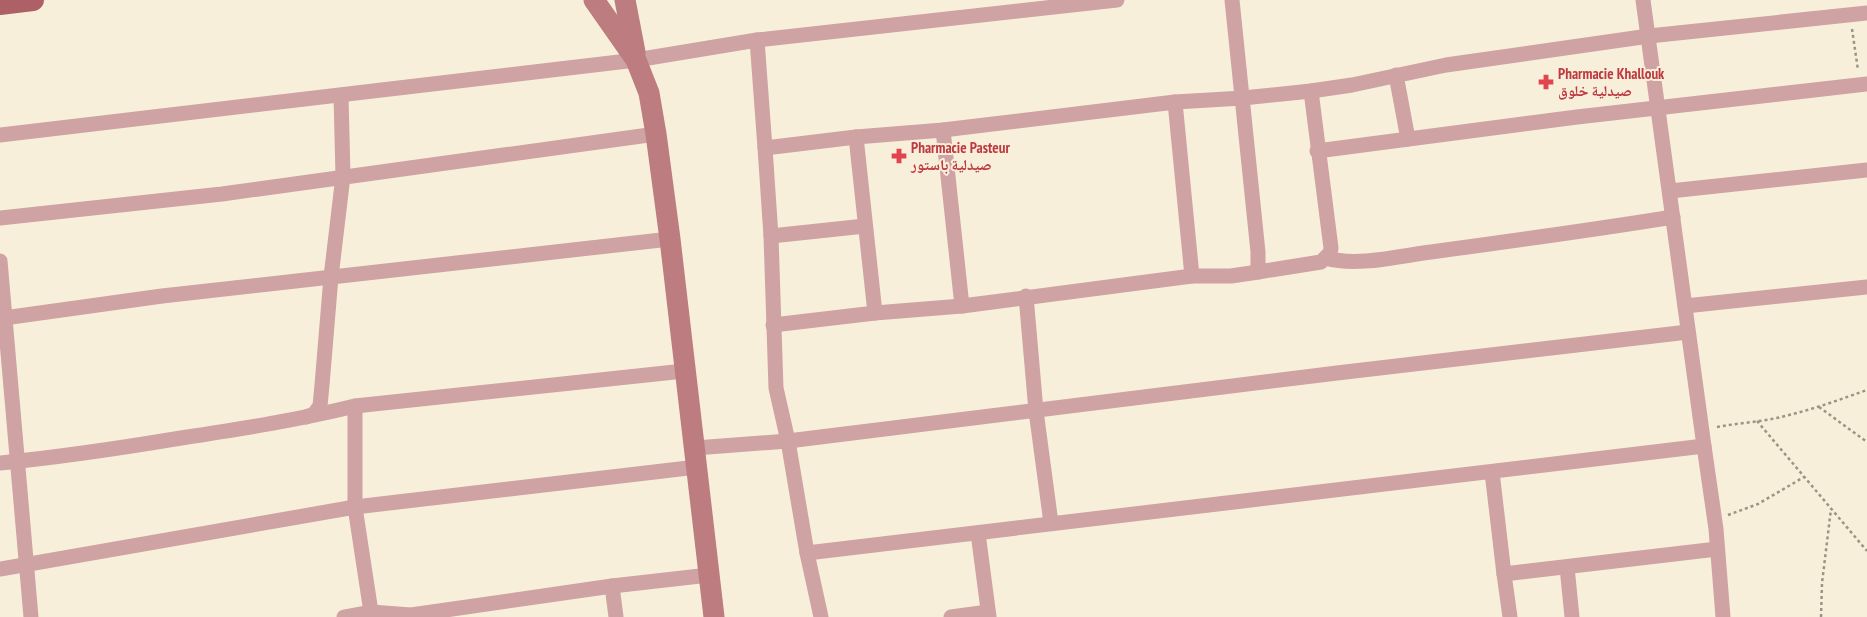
<svg xmlns="http://www.w3.org/2000/svg" width="1867" height="617" font-family="'PT Sans Narrow','Noto Naskh Arabic',sans-serif">
  <rect width="100%" height="100%" fill="#f8efda"/>
  <g fill="none" stroke-linecap="round" stroke-linejoin="round">
    <g stroke="#9b9485" stroke-width="2.5" stroke-dasharray="3 3" stroke-linecap="butt">
      <polyline points="1852,29 1858,70"/>
      <polyline points="1819,407 1867,442"/>
      <polyline points="1757,421 1867,551"/>
      <path d="M1717,427C1738,423 1760,422 1781,417C1811,410 1839,400 1867,390"/>
      <polyline points="1728,515 1758,504 1804,477"/>
      <polyline points="1821,617 1822,583 1831,509"/>
    </g>
    <g stroke="#cfa2a4" stroke-width="15">
      <polyline points="757,40 765,148 856,137 943,130 1175,102 1243,98 1311,91 1352,85 1446,65 1649,36 1867,13"/>
      <polyline points="1396,75 1408,139"/>
      <polyline points="1175,102 1192,276"/>
      <polyline points="943,130 962,306"/>
      <polyline points="0,135 636,60 757,40 1117,0"/>
      <polyline points="856,137 875,313"/>
      <polyline points="765,148 771,236 776,388 788,441 807,553 821,617"/>
      <polyline points="1317,151 1577,117 1867,84"/>
      <polyline points="1670,191 1867,170"/>
      <polyline points="0,218 222,194 656,134"/>
      <polyline points="771,236 865,226"/>
      <path d="M1326,258C1357,267 1399,256 1431,252C1512,241 1593,230 1673,217"/>
      <polyline points="0,261 31,617"/>
      <polyline points="1258,272 1321,262 1330,253 1331,248 1311,91"/>
      <polyline points="1026,296 1036,411 1051,523"/>
      <polyline points="1685,306 1867,287"/>
      <polyline points="4,318 162,296 670,239"/>
      <polyline points="773,325 875,313 962,306 1192,276 1231,276 1258,272 1258,252 1232,0"/>
      <polyline points="355,406 355,507 371,612"/>
      <polyline points="306,417 314,414 320,406 322,385 331,277 343,176 341,96"/>
      <polyline points="1704,446 1716,529 1723,617"/>
      <polyline points="695,448 788,441 1337,373 1688,332"/>
      <path d="M0,463C61,457 121,448 181,438C240,429 298,420 355,406L684,371"/>
      <polyline points="1492,472 1504,574"/>
      <polyline points="978,533 989,617"/>
      <polyline points="807,553 1704,446 1643,0"/>
      <polyline points="1567,567 1572,617"/>
      <polyline points="0,569 355,507 697,467"/>
      <polyline points="612,586 616,617"/>
      <polyline points="344,617 371,612 411,615 612,586 709,575"/>
      <polyline points="951,617 988,612"/>
      <polyline points="1510,617 1504,574 1717,549"/>
    </g>
    <g stroke="#bc7c80" stroke-width="21">
      <polyline points="594,0 636,60 649,93 656,134 670,239 714,617"/>
      <polyline points="625,0 635,52"/>
    </g>
    <polyline stroke="#ad6066" stroke-width="22" points="0,4 33,0"/>
  </g>
  <defs>
    <symbol id="pharmacy-bare" viewBox="-9 -9 18 18"><path d="M-2-6h4v4h4v4h-4v4h-4v-4h-4v-4h4Z" fill="#e0444e" stroke="#f8efda" stroke-width="2.5" paint-order="stroke"/></symbol>
  </defs>
  <g fill-rule="evenodd">
    <use href="#pharmacy-bare" x="1535" y="71" width="22" height="22"/>
    <use href="#pharmacy-bare" x="888" y="145" width="22" height="22"/>
  </g>
  <g text-anchor="middle" dominant-baseline="central" stroke-width="4" stroke-linejoin="round" paint-order="stroke">
    <g font-size="15" font-weight="bold" fill="#be3a42" stroke="#f8efda" text-anchor="start">
      <text x="1558" y="73">Pharmacie Khallouk<tspan x="1558" dy="17">صيدلية خلوق</tspan></text>
      <text x="911" y="147">Pharmacie Pasteur<tspan x="911" dy="17">صيدلية باستور</tspan></text>
    </g>
  </g>
</svg>
